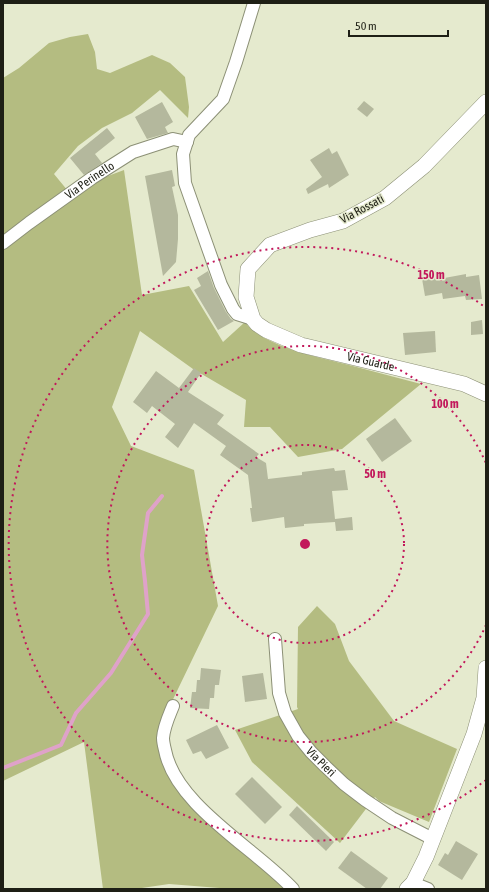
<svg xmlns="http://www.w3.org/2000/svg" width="489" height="892" font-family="'Asap Condensed',sans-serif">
  <rect width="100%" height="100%" fill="#e5eace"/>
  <g fill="#b4bc81">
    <path d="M88,34L95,52L97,69L110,73L152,55L170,63L185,77L189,107L188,118L160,90L132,113L102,128L78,146L54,174L68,191L124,170L142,295L189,286L223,342L245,322C262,346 320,358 349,365C373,371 397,378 421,384L342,449L298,457L270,427H244L246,400L193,369L140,331L112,407L131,446L194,470L218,606L164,718L174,777L286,889H232L169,884L135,889H103L84,742L3,781V78L19,68L49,43L70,37Z"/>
    <polygon points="317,606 335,624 349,661 394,721 457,749 429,822 379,801 375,797 340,843 252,762 235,730 298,709 297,707 298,627"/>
  </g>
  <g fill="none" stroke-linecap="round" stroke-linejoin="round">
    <polyline stroke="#dfa2c9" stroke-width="4" points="3,768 61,745 76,713 111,673 148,614 145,581 142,555 148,513 162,496"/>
  </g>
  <g fill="#b4b89d">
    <polygon points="364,101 374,109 367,117 357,109"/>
    <polygon points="162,102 173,122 165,127 168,133 147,139 135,117"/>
    <polygon points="107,128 115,138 95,154 102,163 84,175 70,158"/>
    <polygon points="329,148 332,154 337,151 349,175 329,188 328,184 308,194 306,189 322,177 310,160"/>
    <polygon points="172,170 175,186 172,187 178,215 178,239 176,262 163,276 145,176"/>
    <polygon points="208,271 214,288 226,312 231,319 234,321 218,330 194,290 201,286 197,278"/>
    <polygon points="437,271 439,279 466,274 466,277 479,275 482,299 466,300 465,296 443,299 442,293 425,296 421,273"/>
    <polygon points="482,320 483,334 471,335 471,322"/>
    <polygon points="435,331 436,352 405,355 403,333"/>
    <polygon points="194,368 201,373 188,392 224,415 217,424 259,454 256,457 266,463 268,479 302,475 302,472 334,468 335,471 345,470 348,490 332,491 335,519 352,517 353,530 336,531 335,522 304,524 304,526 285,528 284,517 252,522 250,508 252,508 248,475 220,455 226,446 194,423 178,448 165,437 175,424 152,406 147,413 133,402 156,371 179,388"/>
    <polygon points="395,418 412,441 382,462 366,439"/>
    <polygon points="201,668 221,670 219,685 215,685 214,698 210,698 209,709 190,708 192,692 196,692 197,680 200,680"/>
    <polygon points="263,673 267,699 245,702 242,676"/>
    <polygon points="217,725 229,748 206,759 201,751 193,754 186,740"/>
    <polygon points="252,777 282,807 265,824 235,794"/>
    <polygon points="297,806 334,842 326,851 289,815"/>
    <polygon points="456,841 478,854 462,880 438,865 445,853 448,855"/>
    <polygon points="351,851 388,878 380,889 367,889 338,868"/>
  </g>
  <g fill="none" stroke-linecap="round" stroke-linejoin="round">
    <defs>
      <g id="minor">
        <path id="s1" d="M3,243L29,223L92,178L133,152L173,139L187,142"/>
        <polyline points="253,319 237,314 233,309 221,285 185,183 183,154 189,135 223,99 236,62 254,3"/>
        <path id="s2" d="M275,639L279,693L285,713L298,736L311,752L326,767L344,784L365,800L392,818L433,839"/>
        <path d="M173,706C169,716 164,726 163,738C163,742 164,746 165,750C175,805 256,849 293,889"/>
        <polyline points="413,883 428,889"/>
      </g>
      <g id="tertiary">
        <path id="s3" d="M486,102L424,166L385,198L343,221L310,230L270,245L248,269L246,297L253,319L257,324L266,330L301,345L464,384L486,394"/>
        <polyline points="407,889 413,883 426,857 474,734 484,698 486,668"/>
      </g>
    </defs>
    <use href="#minor" stroke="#8c9076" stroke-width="14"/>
    <use href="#tertiary" stroke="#8c9076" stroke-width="16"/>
    <use href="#minor" stroke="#fff" stroke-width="12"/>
    <use href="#tertiary" stroke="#fff" stroke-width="15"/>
  </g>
  <g fill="none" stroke="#c2185b" stroke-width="2" stroke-dasharray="2 4">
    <circle cx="305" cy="544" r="99"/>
    <path d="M486 625A198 198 0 1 1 486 463"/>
    <path d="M486 780A297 297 0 1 1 486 308"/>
  </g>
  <g text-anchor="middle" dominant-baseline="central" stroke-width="3" stroke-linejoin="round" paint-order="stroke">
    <g font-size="12" fill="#1e1f15" stroke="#e5eace">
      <text stroke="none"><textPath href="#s1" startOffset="107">Via Perinello</textPath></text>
      <text transform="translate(362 209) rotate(-28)">Via Rossati</text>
      <text stroke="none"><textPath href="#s3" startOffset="475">Via Guarde</textPath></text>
      <text stroke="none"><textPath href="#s2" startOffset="136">Via Pieri</textPath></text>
    </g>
  </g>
  <circle cx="305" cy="544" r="6" fill="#c2185b" stroke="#e5eace" stroke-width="2"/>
  <g font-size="12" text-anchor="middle" font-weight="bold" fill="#c2185b" stroke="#e5eace" stroke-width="3" stroke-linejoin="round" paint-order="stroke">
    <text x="431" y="279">150 m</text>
    <text x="445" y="408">100 m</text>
    <text x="375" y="478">50 m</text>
  </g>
  <rect width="489" height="892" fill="none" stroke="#1e1f15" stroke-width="8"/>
  <path d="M349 30v6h99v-6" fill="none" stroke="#1e1f15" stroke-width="2"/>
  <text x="355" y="30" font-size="12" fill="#1e1f15" stroke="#e5eace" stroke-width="3" paint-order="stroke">50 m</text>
</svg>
